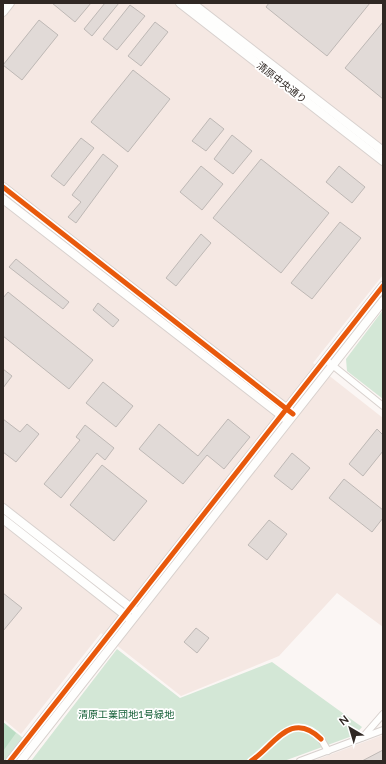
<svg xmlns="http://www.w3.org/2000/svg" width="386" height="764" font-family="Lato,'Noto Sans JP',sans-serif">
  <rect width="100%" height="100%" fill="#fbf6f4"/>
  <g fill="#f5e8e3">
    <polygon points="3,3 383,3 383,275 313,363 383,418 383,627 337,593 279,656 181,696 101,633 21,734 3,719"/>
    <polygon points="383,735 383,761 313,761"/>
  </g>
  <g fill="#d3e7d6">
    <polygon points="383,310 383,399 347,371 346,359"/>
    <polygon points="117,649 180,698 272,662 362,727 355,735 284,761 31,761"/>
    <polygon points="3,722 23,738 6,761 3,761"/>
  </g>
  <polygon fill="#bbddc4" points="3,722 16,733 3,751"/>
  <g fill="#e1dad7" stroke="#beb8b5">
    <polygon points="52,3 91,3 75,22"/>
    <polygon points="105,3 119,3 92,36 84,29"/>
    <polygon points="269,3 370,3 327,56 266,7"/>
    <polygon points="130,5 145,16 117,50 103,39"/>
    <polygon points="39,20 58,35 22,80 3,65"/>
    <polygon points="155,22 168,32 141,66 128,56"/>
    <polygon points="383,22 383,99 345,68"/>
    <polygon points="133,70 170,99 128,152 91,122"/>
    <polygon points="210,118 224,129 206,151 192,141"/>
    <polygon points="232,135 252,151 233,174 214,159"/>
    <polygon points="81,138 94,148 64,186 51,176"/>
    <polygon points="103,154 118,166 76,223 68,217 81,202 72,195"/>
    <polygon points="261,159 329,213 281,273 213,218"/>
    <polygon points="201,166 223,184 202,210 180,192"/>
    <polygon points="339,166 365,187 352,203 326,182"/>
    <polygon points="340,222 361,238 312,299 291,283"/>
    <polygon points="201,234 211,243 176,286 166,278"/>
    <polygon points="16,259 69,302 63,309 9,267"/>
    <polygon points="8,292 93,360 69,389 3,336 3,298"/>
    <polygon points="98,303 119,320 113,327 93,310"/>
    <polygon points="3,369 12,376 3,388"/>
    <polygon points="103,382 133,406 116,427 86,403"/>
    <polygon points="3,419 20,432 27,424 39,434 16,462 3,452"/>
    <polygon points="228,419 250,437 224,469 207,455 183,484 139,449 159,424 198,456"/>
    <polygon points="85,425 114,448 105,460 97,453 61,498 44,484 80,440 76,437"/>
    <polygon points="377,429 383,435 383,451 363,476 349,464"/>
    <polygon points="292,453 310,468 292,490 274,476"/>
    <polygon points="102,465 147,501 114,541 70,505"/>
    <polygon points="344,479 383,510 383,518 372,532 329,498"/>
    <polygon points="269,520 287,534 267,560 248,545"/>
    <polygon points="3,593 22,608 3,631"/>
    <polygon points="196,628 209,638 197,653 184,642"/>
    <polygon points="383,750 383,761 362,761"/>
  </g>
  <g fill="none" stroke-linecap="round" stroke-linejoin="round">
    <defs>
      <g id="minor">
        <polyline points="326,360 383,406"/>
        <polyline points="363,737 383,714"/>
        <polyline points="321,739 328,751"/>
        <polyline points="300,761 383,730"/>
      </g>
      <g id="tertiary">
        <polyline points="180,3 383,161"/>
        <polyline points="192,3 383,151"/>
        <polyline points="3,12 10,3"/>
        <polyline points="3,187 291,412"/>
        <polyline points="3,199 286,419"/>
        <polyline points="3,508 135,611"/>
        <polyline points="3,519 129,618"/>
        <polyline points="10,761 383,286"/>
        <polyline points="21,761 383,301"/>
      </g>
    </defs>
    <use href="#minor" stroke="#d8d1ce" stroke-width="8"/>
    <use href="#tertiary" stroke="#d8d1ce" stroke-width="10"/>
    <use href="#minor" stroke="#fefefd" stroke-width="6"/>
    <use href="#tertiary" stroke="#fefefd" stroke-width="8"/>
    <defs>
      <g id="cycleway">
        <polyline points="3,187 293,414"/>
        <polyline points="10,761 383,286"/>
        <path d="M251,761C274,746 291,709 321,739"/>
      </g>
    </defs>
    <use href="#cycleway" stroke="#fff" stroke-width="8"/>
    <use href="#cycleway" stroke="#e8590c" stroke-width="5"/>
  </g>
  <g text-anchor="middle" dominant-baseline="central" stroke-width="3.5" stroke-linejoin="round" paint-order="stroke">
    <g font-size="10" fill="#302824" stroke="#fff">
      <text transform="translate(282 82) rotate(38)">清原中央通り</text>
    </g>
    <g font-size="10" fill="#176139" stroke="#fff">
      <text x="126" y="714">清原工業団地1号緑地</text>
    </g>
  </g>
  <rect width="386" height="764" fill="none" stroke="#302824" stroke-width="8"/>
  <g transform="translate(350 728) rotate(322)" stroke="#ffffff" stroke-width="3" paint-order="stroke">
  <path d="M0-3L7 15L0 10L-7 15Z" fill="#302824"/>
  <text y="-6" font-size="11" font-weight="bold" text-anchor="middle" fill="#302824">N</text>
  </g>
</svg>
